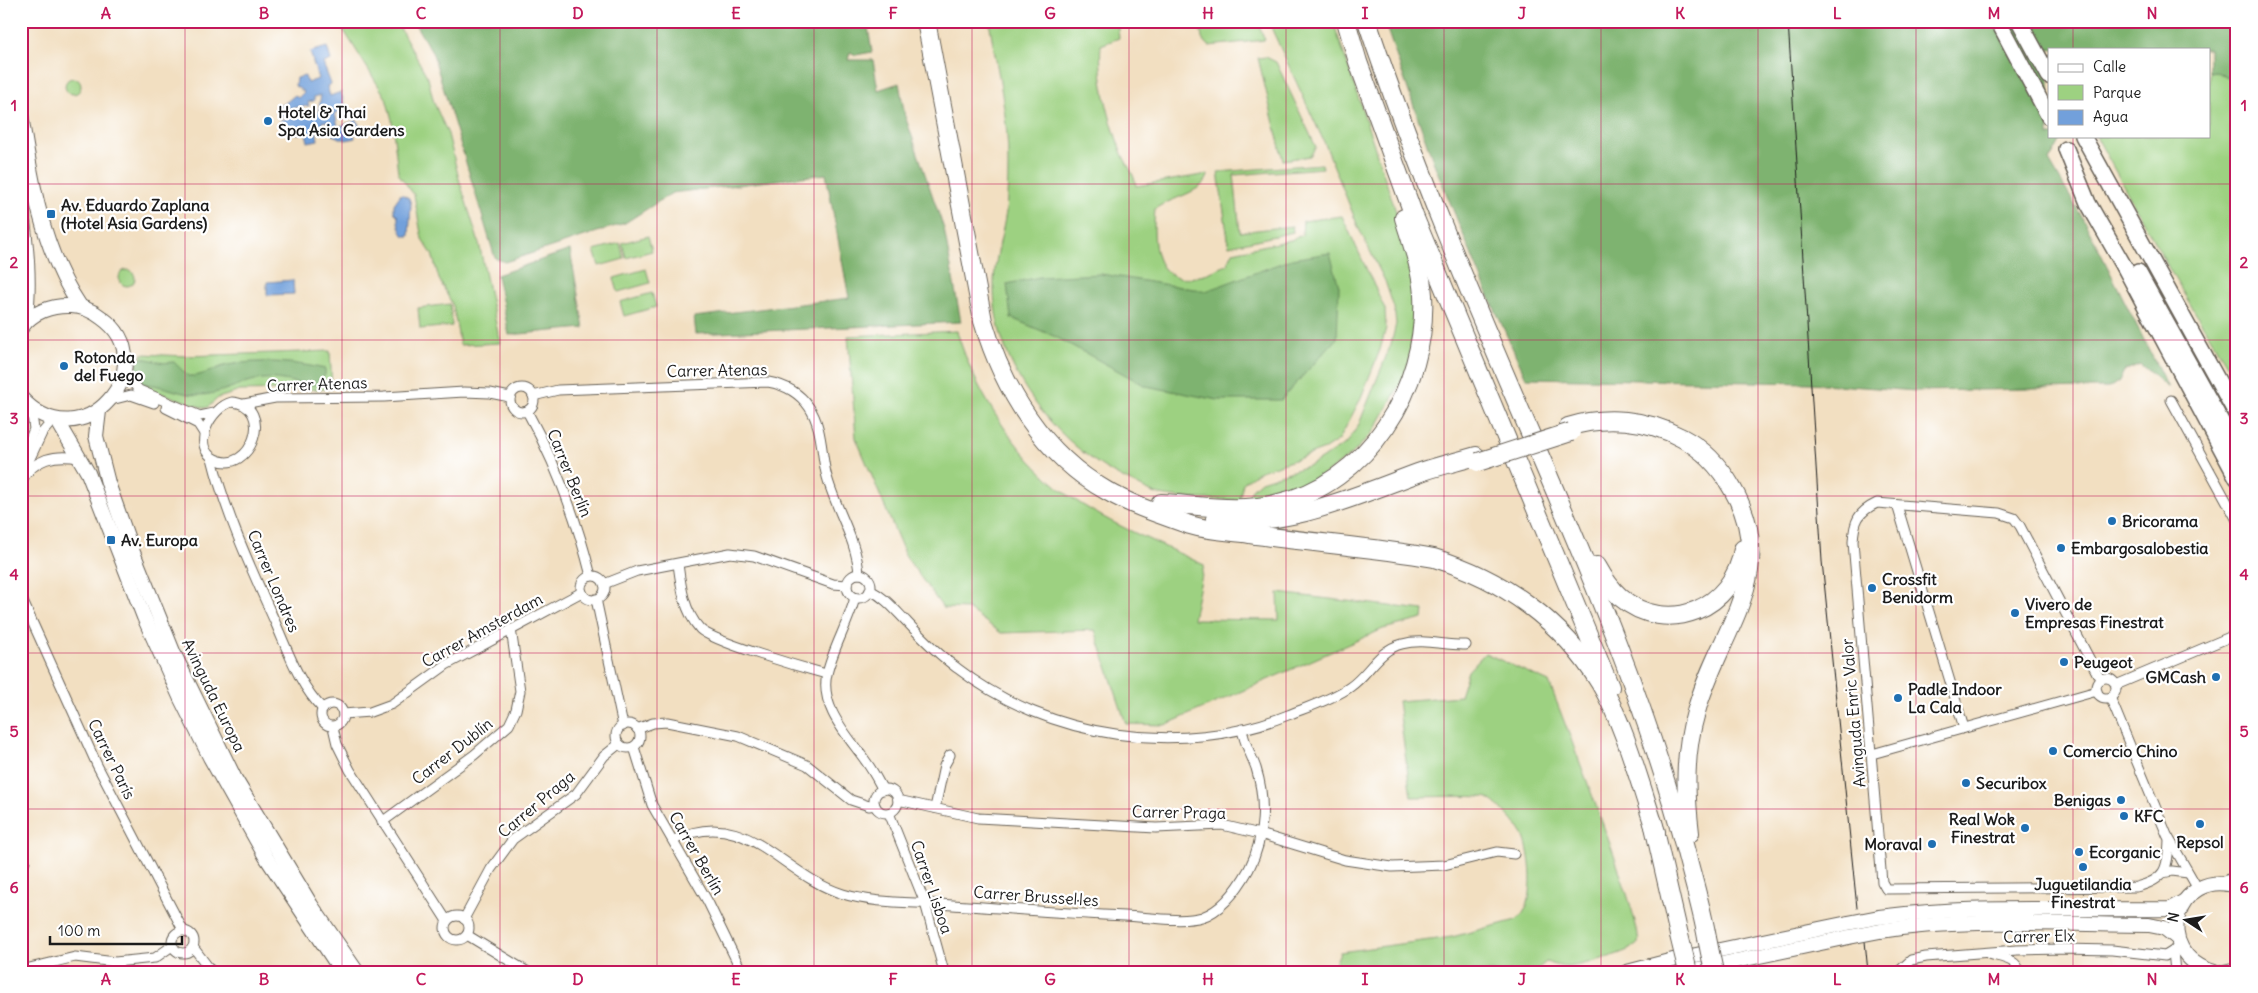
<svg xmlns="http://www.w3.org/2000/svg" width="2258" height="993" font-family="Delius,sans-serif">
  <rect width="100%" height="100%" fill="#fff"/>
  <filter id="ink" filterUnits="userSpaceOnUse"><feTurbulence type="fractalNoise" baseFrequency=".02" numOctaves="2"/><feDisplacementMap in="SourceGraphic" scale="10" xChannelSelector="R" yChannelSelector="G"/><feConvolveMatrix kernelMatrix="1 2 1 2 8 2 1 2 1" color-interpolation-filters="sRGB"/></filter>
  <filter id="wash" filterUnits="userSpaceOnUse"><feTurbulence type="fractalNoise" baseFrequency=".0096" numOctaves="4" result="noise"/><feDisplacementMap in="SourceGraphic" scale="20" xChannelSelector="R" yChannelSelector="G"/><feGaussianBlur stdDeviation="1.12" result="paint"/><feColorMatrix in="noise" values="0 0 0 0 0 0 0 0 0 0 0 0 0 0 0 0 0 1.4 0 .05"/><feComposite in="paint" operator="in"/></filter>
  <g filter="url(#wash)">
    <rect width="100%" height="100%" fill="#f2dfc1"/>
    <g fill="#9dd181" stroke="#5c764e">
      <polygon points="338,21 396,21 428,78 434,103 448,134 459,179 479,243 500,343 460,345 453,306 439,279 432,254 422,239 414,195 398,173 392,120 386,98"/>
      <path d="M989,21H1117L1119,38L1101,45C1098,79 1109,119 1121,151C1125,163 1135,174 1136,186L1208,174C1207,192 1169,198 1155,209C1153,234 1151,278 1186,278C1200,278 1214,270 1227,265L1233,252L1291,240L1302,235L1303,221L1342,216L1385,309L1386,328L1380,350L1360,400L1339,440L1325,449L1300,458L1258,472L1243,483L1239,500C1214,499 1185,500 1160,495C1151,493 1141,487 1133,483C1061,451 995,371 994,290C993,263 1002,239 1006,212C1007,197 1008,182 1008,167C1009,118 997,69 989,21Z"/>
      <polygon points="1199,21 1257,21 1265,40 1209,46 1202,38"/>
      <polygon points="1268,21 1333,21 1407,245 1417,307 1407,372 1374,431 1352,454 1326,473 1298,488 1271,498 1247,502 1252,489 1261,481 1311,465 1347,443 1359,424 1391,344 1396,324 1394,308 1385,281 1359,229 1325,144"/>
      <polygon points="1266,57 1276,62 1316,147 1310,156 1283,160 1258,58"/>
      <polygon points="2215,71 2237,83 2237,381 2176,281 2096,136 2209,136 2209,72"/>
      <circle cx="73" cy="86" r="8"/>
      <polygon points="1322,164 1323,168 1234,175 1240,232 1292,226 1293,232 1229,246 1218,172"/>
      <polygon points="648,236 652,251 626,258 622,243"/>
      <polygon points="620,243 624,259 599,266 594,250"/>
      <polygon points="646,269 650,283 618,292 614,278"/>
      <circle cx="127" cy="278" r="8"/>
      <polygon points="652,293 656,307 624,316 620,302"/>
      <polygon points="450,304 452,326 420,329 418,308"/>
      <path d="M957,331C975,395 1024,468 1081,504C1119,528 1163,545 1204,565L1193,619L1279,620L1278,593L1424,610L1423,619L1383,629L1165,725L1126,724L1095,630L1001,633L968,609L943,608L906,557L856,438L848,336Z"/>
      <polygon points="330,351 332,389 240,391 218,398 208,407 204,408 138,385 142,354 187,356"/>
      <path d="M1485,653L1549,682C1561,714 1645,926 1638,943C1634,952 1579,966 1568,967C1560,967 1553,964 1546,962L1534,972H1332L1340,952L1452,937L1516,920C1537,907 1532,858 1524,837C1520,827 1498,803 1488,798C1479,795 1424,797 1411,797L1398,701L1460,696L1468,671Z"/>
    </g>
    <g fill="#7eb36f" stroke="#4d6846">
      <polygon points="413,21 867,21 872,52 856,55 850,52 848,60 873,60 878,90 899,83 905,116 944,229 961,322 696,334 694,317 849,298 826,174 672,193 625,223 505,262 495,258 433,54"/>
      <polygon points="1384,21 2237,21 2237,83 2215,71 2209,72 2209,49 2049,49 2049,136 2063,136 2049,161 2086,224 2168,388 2140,364 2124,371 2119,381 2109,388 2095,388 1916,391 1810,383 1526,378 1484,285 1433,161"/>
      <polygon points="570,250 584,328 509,335 497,275"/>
      <polygon points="1330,253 1339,287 1337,338 1281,400 1218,400 1146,386 1056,337 1011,318 1007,284 1040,277 1101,274 1206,291 1292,259"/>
      <path d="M138,358C154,358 156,365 174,362L188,376C203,377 214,368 228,365C258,359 296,362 325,369V375L316,385C298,385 281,377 263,379C239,381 220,396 197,395C177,394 159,383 140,384L135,375Z"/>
    </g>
    <g fill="#72a0db" stroke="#475e7c">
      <polygon points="327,47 331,60 323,63 331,84 327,86 330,96 341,92 346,111 335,113 338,127 357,120 361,131 354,133 355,138 346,140 332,135 328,121 322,122 322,126 316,128 318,140 308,142 306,133 296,134 294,126 282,131 280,120 318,112 321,95 314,97 314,101 308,102 309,106 289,108 287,116 279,117 276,106 284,104 295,95 298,98 304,92 295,86 296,78 305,76 307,83 318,79 310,52"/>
      <path d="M401,194L409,198L411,204L409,236H404C400,231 397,222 398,216L394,212V204Z"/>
      <polygon points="293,280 294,294 267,295 267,282"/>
    </g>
  </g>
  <g filter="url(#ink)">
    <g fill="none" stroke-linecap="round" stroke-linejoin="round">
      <defs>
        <g id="minor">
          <polyline points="125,368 128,377 139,390 200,416 214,413"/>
          <circle cx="522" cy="400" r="12"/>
          <path d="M533,396L558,390L768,382C785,385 799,392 809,407C822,426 821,451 826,473C834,507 857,539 859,574"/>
          <polyline points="111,400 131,395 154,403"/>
          <polyline points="2171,400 2237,520"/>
          <path d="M232,402C276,405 251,477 215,459C190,447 211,407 232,402Z"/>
          <polyline points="244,404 275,398 384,397 464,392 490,393 510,397"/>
          <polyline points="166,408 198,424 205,435"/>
          <path d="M527,411C555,462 577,520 591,576"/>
          <path d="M212,458C226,515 251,568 275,622C288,651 299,685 323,709"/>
          <polyline points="21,461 34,429 31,408"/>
          <polyline points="24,471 42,433 54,419"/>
          <path d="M21,481C35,458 55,454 79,458"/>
          <polyline points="1897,505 1964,728"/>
          <path d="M678,564C681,587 684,611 700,629C713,642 804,668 826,674"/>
          <circle cx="859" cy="586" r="12"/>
          <circle cx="593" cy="588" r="12"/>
          <polyline points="604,584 637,571 730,553 754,556 833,584 847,585"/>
          <path d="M870,590C886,598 895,610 907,622C923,639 939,655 957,668C1049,739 1181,758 1288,715C1308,707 1333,699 1350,687C1369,674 1378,650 1402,644C1424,638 1444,646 1466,645"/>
          <polyline points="21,597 97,765 183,930"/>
          <path d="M855,598C848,624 833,648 827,674C819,708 850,738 867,763C873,771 878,781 883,790"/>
          <polyline points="596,599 623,726"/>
          <circle cx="2106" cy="688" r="10"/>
          <path d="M2100,679L2020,526L2014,518L1999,513L1877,503C1858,512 1854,521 1853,542L1882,882L1886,889L2136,887C2166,880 2168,868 2169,840"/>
          <polyline points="2116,685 2237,634"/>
          <polyline points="2110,697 2167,835 2198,889"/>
          <circle cx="332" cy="715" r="11"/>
          <polyline points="343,714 370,712 392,704 446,665 582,592"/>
          <circle cx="628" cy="736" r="12"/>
          <polyline points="333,727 337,744 350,770 447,921"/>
          <polyline points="637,729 653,723 667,722 738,736 807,765 851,800 869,806 875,805"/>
          <polyline points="634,747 652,805 708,902 742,972"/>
          <polyline points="1872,754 2097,691"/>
          <circle cx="886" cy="801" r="12"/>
          <polyline points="898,800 978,818 1156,828 1222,825 1260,834 1345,860 1392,867 1444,865 1497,852 1514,854"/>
          <polyline points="935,808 944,766 950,755"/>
          <polyline points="889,813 925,903 944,972"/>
          <polyline points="382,822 474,755 509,725 516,710 520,691 511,629"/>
          <path d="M674,840C746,804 781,875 843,894C872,903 907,902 938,904C1000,908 1063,913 1125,916C1147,917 1182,923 1202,917C1223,910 1239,887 1249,869C1265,838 1266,800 1256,768C1251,754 1244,743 1242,729"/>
          <polyline points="21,855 25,861"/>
          <polyline points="2163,873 2172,871 2188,873"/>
          <circle cx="457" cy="928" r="12"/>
          <polyline points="464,919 491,869 513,839 576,794 604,756 619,744"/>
          <circle cx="183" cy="942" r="11"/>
          <polyline points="467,935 528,972"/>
          <polyline points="193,947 212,972"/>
          <polyline points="2173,951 2175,972"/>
          <path d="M1989,954C2001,958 2016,958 2020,972"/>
          <polyline points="21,970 75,957 115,962 155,958 172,946"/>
          <polyline points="1898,972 1911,960 1926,957 2017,950 2063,949 2112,950 2165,956 2173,951 2179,944"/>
        </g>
        <g id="secondary">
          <path d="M21,115C31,180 42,250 80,306"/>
          <path d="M21,204C26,243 31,283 25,323"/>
          <path d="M21,328C32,312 52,305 71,306C83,306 93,311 102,318C166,363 83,466 21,398"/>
          <polyline points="99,411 96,436 108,483 130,545 174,654 235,779 311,905 357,972"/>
          <polyline points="57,420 88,473 144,617 181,699 210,757 266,857 342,972"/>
          <path d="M1879,917C1975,904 2073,911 2170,909L2183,902"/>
          <path d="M1880,931C1968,917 2060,925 2149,925L2164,928L2177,938"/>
          <polyline points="1627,972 1677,959 1848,923"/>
          <polyline points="1684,972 1849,937"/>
          <path d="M2214,972C2149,953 2176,867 2237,886"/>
          <polyline points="2224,972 2237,969"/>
        </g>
        <g id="trunk">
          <polyline points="1998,21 2049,117"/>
          <polyline points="2019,21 2049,76"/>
          <polyline points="2083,136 2237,415"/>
          <polyline points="2066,149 2088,203 2125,268 2237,478"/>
          <polyline points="2138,272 2237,450"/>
          <polyline points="2227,883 2237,880"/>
        </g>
        <g id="motorway">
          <path d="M926,21L983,321C1003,389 1043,455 1107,491C1133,506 1162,515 1190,525C1209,531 1231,531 1250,534C1311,543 1374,547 1434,558C1503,579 1562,621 1600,683C1624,723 1641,787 1656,832"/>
          <polyline points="1346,21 1358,62 1414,216 1610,687"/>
          <path d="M1367,21C1415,165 1474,303 1534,442C1592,576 1648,710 1686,852C1693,880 1702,909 1707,938"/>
          <path d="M1568,427C1605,415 1647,419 1682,438C1703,449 1720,467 1732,488C1782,573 1717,633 1696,712C1684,753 1685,792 1690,833"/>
          <path d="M1161,503C1199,505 1237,513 1275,504C1368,484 1428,387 1423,295C1421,268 1412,244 1404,218"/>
          <path d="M1215,519C1286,528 1353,497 1418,473C1437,466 1457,462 1476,456"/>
          <path d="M1597,566C1603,577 1610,588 1620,597C1667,637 1734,609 1743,549"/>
          <polyline points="1653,822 1679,935"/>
        </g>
      </defs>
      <use href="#minor" stroke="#676056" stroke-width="11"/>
      <use href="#secondary" stroke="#676056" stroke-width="16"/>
      <use href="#trunk" stroke="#676056" stroke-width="18"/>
      <use href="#motorway" stroke="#676056" stroke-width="20"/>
      <use href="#minor" stroke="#fff" stroke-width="9"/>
      <use href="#secondary" stroke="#fff" stroke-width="14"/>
      <use href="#trunk" stroke="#fff" stroke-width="15"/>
      <use href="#motorway" stroke="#fff" stroke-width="18"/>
      <g stroke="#1c1c1c" stroke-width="1">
        <polyline points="1788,21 1822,561 1857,908"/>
        <polyline points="1865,941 1868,972"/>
      </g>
      <defs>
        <g id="secondary-bridge">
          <polyline points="1848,923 1879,917"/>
          <polyline points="1849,937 1880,931"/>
        </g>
        <g id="motorway-bridge">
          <polyline points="1478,462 1571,432"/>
          <polyline points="1679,935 1688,972"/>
          <polyline points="1707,938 1714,972"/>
        </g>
      </defs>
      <use href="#secondary-bridge" stroke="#676056" stroke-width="16" stroke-linecap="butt"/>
      <use href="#motorway-bridge" stroke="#676056" stroke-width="20" stroke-linecap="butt"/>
      <use href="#secondary-bridge" stroke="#fff" stroke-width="14"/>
      <use href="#motorway-bridge" stroke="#fff" stroke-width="18"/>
    </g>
  </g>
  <path fill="none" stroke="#c2185b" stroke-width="1" stroke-opacity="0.55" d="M185,21V972M342,21V972M500,21V972M657,21V972M814,21V972M972,21V972M1129,21V972M1286,21V972M1444,21V972M1601,21V972M1758,21V972M1916,21V972M2073,21V49M2073,136V972M21,184H2237M21,340H2237M21,496H2237M21,653H2237M21,809H2237"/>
  <g fill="#1f6fb2" stroke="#fff" stroke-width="2">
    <circle cx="268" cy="121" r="5"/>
    <rect x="46" y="209" width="10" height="10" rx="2.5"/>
    <circle cx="64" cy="366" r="5"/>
    <circle cx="2112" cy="521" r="5"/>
    <rect x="106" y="535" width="10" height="10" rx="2.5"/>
    <circle cx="2061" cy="548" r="5"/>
    <circle cx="1872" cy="588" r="5"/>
    <circle cx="2015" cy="613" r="5"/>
    <circle cx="2064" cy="662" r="5"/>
    <circle cx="2216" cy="677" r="5"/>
    <circle cx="1898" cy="698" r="5"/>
    <circle cx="2053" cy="751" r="5"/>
    <circle cx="1966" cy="783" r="5"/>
    <circle cx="2121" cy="800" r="5"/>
    <circle cx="2124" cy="816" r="5"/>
    <circle cx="2200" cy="824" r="5"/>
    <circle cx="2025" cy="828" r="5"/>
    <circle cx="1932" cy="844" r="5"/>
    <circle cx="2079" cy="852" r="5"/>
    <circle cx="2083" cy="867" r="5"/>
  </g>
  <g text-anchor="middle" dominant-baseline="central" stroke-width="4.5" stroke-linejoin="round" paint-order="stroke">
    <g font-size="16" font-weight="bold" fill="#1c1c1c" stroke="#fff" text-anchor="start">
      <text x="278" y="112">Hotel &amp; Thai<tspan x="278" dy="18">Spa Asia Gardens</tspan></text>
      <text x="61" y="205">Av. Eduardo Zaplana<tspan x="61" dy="18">(Hotel Asia Gardens)</tspan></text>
      <text x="74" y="357">Rotonda<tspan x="74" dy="18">del Fuego</tspan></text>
      <text x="2122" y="521">Bricorama</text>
      <text x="121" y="540">Av. Europa</text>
      <text x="2071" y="548">Embargosalobestia</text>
      <text x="1882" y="579">Crossfit<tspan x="1882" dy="18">Benidorm</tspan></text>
      <text x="2025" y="604">Vivero de<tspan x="2025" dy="18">Empresas Finestrat</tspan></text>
      <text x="2074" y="662">Peugeot</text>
      <text x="2206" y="677" text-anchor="end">GMCash</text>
      <text x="1908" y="689">Padle Indoor<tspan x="1908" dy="18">La Cala</tspan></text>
      <text x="2063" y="751">Comercio Chino</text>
      <text x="1976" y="783">Securibox</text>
      <text x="2111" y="800" text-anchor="end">Benigas</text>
      <text x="2134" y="816">KFC</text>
      <text x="2015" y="819" text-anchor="end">Real Wok<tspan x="2015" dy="18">Finestrat</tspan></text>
      <text x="2200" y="842" text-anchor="middle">Repsol</text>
      <text x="1922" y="844" text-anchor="end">Moraval</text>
      <text x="2089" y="852">Ecorganic</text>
      <text x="2083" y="884" text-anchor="middle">Juguetilandia<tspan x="2083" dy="18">Finestrat</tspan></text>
    </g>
    <g font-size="16" fill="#1c1c1c" stroke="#fff">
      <text transform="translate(717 370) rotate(-1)">Carrer Atenas</text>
      <text transform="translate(317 384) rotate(-2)">Carrer Atenas</text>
      <text transform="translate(570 473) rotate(68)">Carrer Berlín</text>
      <text transform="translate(274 581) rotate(67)">Carrer Londres</text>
      <text transform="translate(482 630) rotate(-29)">Carrer Amsterdam</text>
      <text transform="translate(214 695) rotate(64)">Avinguda Europa</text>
      <text transform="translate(1853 713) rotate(-95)">Avinguda Enric Valor</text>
      <text transform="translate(452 751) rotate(-38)">Carrer Dublín</text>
      <text transform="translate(112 759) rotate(64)">Carrer París</text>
      <text transform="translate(536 804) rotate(-40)">Carrer Praga</text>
      <text transform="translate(1179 812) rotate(1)">Carrer Praga</text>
      <text transform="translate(697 853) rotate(60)">Carrer Berlín</text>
      <text transform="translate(932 887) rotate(71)">Carrer Lisboa</text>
      <text transform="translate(1036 896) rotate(4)">Carrer Brussel·les</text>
      <text transform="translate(2039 936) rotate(-1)">Carrer Elx</text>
    </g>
  </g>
  <rect width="2258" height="993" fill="none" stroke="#fff" stroke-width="55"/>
  <rect x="2048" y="48" width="162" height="90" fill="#ffffff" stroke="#a4a4a4"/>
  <rect x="2058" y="64" width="25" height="8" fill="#ffffff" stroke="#a4a4a4"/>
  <text x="2093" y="72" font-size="15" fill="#1c1c1c">Calle</text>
  <rect x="2058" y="85" width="25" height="15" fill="#9dd181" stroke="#a4a4a4"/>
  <text x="2093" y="98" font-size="15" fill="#1c1c1c">Parque</text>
  <rect x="2058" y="110" width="25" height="15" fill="#72a0db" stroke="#a4a4a4"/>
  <text x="2093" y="122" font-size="15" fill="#1c1c1c">Agua</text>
  <g transform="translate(2186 920) rotate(282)" stroke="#ffffff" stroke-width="4" paint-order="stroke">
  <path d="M0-4L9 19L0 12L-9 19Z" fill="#1c1c1c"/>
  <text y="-8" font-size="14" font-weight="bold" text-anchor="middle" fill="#1c1c1c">N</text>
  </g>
  <path d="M50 936v8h132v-8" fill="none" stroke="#1c1c1c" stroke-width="2.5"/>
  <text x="58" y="936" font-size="15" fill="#1c1c1c" stroke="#ffffff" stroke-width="4" paint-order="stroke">100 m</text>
  <rect x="28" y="28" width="2202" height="938" fill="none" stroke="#c2185b" stroke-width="2"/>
  <g font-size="16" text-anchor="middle" font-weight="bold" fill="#c2185b">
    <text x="106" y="19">A</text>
    <text x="264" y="19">B</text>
    <text x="421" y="19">C</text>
    <text x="578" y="19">D</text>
    <text x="736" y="19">E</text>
    <text x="893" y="19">F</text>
    <text x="1050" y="19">G</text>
    <text x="1208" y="19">H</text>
    <text x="1365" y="19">I</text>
    <text x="1522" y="19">J</text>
    <text x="1680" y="19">K</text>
    <text x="1837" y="19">L</text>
    <text x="1994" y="19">M</text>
    <text x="2152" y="19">N</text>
    <text x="14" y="111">1</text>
    <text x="2244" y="111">1</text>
    <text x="14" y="268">2</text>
    <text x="2244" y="268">2</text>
    <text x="14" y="424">3</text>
    <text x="2244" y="424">3</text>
    <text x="14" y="580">4</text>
    <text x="2244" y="580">4</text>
    <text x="14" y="737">5</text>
    <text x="2244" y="737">5</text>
    <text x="14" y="893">6</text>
    <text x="2244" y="893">6</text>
    <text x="106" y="985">A</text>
    <text x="264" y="985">B</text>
    <text x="421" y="985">C</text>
    <text x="578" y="985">D</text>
    <text x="736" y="985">E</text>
    <text x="893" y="985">F</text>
    <text x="1050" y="985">G</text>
    <text x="1208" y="985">H</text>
    <text x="1365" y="985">I</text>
    <text x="1522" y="985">J</text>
    <text x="1680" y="985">K</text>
    <text x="1837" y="985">L</text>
    <text x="1994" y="985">M</text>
    <text x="2152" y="985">N</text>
  </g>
</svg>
